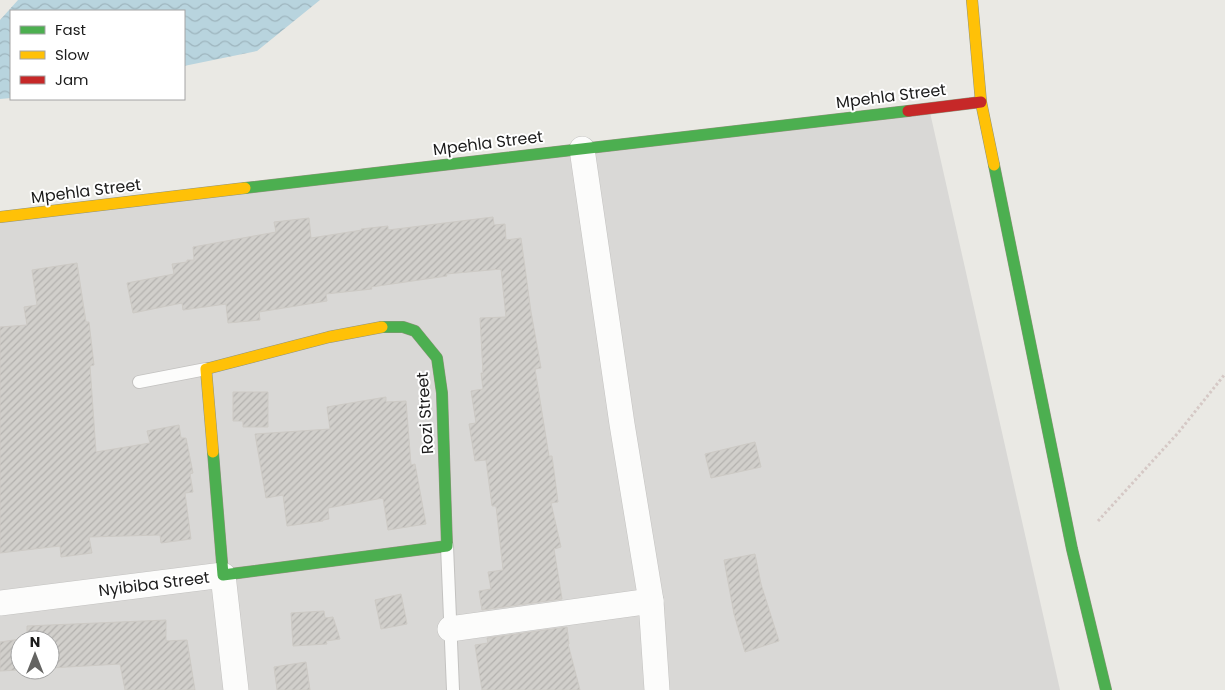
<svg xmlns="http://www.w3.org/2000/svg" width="1225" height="690" font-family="Poppins,sans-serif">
  <defs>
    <pattern id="water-waves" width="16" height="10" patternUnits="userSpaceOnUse" patternTransform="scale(1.25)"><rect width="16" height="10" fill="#b8d4de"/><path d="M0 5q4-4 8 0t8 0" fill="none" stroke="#9eb5be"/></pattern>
    <pattern id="building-hatch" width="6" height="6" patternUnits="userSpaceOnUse" patternTransform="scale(1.25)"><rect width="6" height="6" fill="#d1cfcb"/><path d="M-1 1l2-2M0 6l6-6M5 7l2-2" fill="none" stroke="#b3b1ae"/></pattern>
  </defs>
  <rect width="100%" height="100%" fill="#eae9e4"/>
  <path fill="#d9d8d6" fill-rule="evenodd" d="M929,108L1060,690H0V217ZM20,640H50V670H20Z"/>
  <polygon fill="url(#water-waves)" points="18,0 320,0 257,51 184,66 184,11 11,11 11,98 0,99 0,20"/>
  <g fill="url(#building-hatch)" stroke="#cdcac5">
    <polygon points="493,217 494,225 505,224 506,240 521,238 531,312 541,368 535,369 549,456 552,456 558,502 551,503 561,547 554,549 562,599 482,610 479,591 491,589 488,572 503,570 496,506 492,506 486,460 475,461 469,424 476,423 471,391 483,389 481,373 483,373 480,318 506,317 501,269 446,274 447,276 371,287 372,289 326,294 327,301 259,312 260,320 228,323 226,304 183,310 182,303 133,313 127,283 174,274 172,264 187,262 187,260 194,260 193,247 276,232 274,222 309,218 311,238 362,230 361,229 388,226 388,230"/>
    <polygon points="77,263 86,322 89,322 94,365 90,366 96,452 150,443 147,431 179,425 181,438 186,438 193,473 190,474 193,492 185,493 191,539 161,543 160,535 89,537 92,553 61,557 60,546 0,553 0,327 27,325 24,307 37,305 32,270"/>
    <polygon points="233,392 268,392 268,427 243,427 243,421 233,421"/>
    <polygon points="386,397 386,402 406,401 411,465 415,464 426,524 388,530 383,498 328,508 329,519 323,520 323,521 287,526 283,495 266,498 255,434 330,429 327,407"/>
    <polygon points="755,442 761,467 711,478 705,454"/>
    <polygon points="755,554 761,584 779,641 745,652 734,614 724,560"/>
    <polygon points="401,594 407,624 381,629 375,600"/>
    <polygon points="324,611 325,618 333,617 340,639 326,641 327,644 293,646 291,613"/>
    <polygon points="166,620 166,641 187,640 195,690 125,690 120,664 50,668 50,640 20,640 20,670 0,671 0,642 27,638 27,626"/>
    <polygon points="567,627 569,644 568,644 580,690 482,690 475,645 488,643 487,638"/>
    <polygon points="306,662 310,690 277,690 274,667"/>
  </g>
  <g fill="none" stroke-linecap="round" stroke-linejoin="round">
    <defs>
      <g id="lane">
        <polyline points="139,382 206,369"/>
        <polyline points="447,546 453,690"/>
      </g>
      <g id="street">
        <polyline points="582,149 622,424 651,601 657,690"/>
        <polyline points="0,603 223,575 236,690"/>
        <polyline points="450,629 651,601"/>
      </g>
      <g id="fast">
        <polyline points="994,165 1072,549 1106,690"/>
        <polyline points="245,188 908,111"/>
        <polyline points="213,452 223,575 447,546 442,393 437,358 415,331 403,327 382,327"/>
      </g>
      <g id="slow">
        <polyline points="972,0 981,102 994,165"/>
        <polyline points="0,217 245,188"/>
        <polyline points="213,452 206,369 329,337 382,327"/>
      </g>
      <polyline id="jam" points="908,111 981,102"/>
    </defs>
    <use href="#lane" stroke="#c3c2c0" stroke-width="14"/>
    <use href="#street" stroke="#c3c2c0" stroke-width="26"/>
    <use href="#fast" stroke="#90937d" stroke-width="12"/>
    <use href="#slow" stroke="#90937d" stroke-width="12"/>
    <use href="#jam" stroke="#90937d" stroke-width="12"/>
    <polyline stroke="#d5c8c5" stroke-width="3" stroke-dasharray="2.5 2.5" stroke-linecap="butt" points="1098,521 1178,433 1225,374"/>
    <use href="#lane" stroke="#fcfcfb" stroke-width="12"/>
    <use href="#street" stroke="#fcfcfb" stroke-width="25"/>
    <use href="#fast" stroke="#4caf50" stroke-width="11"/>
    <use href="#slow" stroke="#ffc107" stroke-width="11"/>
    <use href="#jam" stroke="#c62828" stroke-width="11"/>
  </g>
  <g text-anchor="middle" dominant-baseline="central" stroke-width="4" stroke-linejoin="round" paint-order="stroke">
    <g font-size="16" fill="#1c1c1c" stroke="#fff">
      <text transform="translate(891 96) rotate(-7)">Mpehla Street</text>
      <text transform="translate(488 143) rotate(-7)">Mpehla Street</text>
      <text transform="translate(86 191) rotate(-7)">Mpehla Street</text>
      <text transform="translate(425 413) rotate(-94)">Rozi Street</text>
      <text transform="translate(154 584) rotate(-7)">Nyibiba Street</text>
    </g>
  </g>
  <rect x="10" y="10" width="175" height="90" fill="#ffffff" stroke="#a4a4a4"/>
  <rect x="20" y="26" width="25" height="8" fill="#4caf50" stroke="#a4a4a4"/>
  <text x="55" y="35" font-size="15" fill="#1c1c1c">Fast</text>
  <rect x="20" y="51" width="25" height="8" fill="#ffc107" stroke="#a4a4a4"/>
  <text x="55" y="60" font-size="15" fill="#1c1c1c">Slow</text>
  <rect x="20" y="76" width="25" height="8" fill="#c62828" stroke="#a4a4a4"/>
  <text x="55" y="85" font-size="15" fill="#1c1c1c">Jam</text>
  <g transform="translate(35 655)"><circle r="24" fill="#ffffff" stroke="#a4a4a4"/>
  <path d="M0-4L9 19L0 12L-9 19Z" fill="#646462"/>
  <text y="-8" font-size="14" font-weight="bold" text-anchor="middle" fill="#1c1c1c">N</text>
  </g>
</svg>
